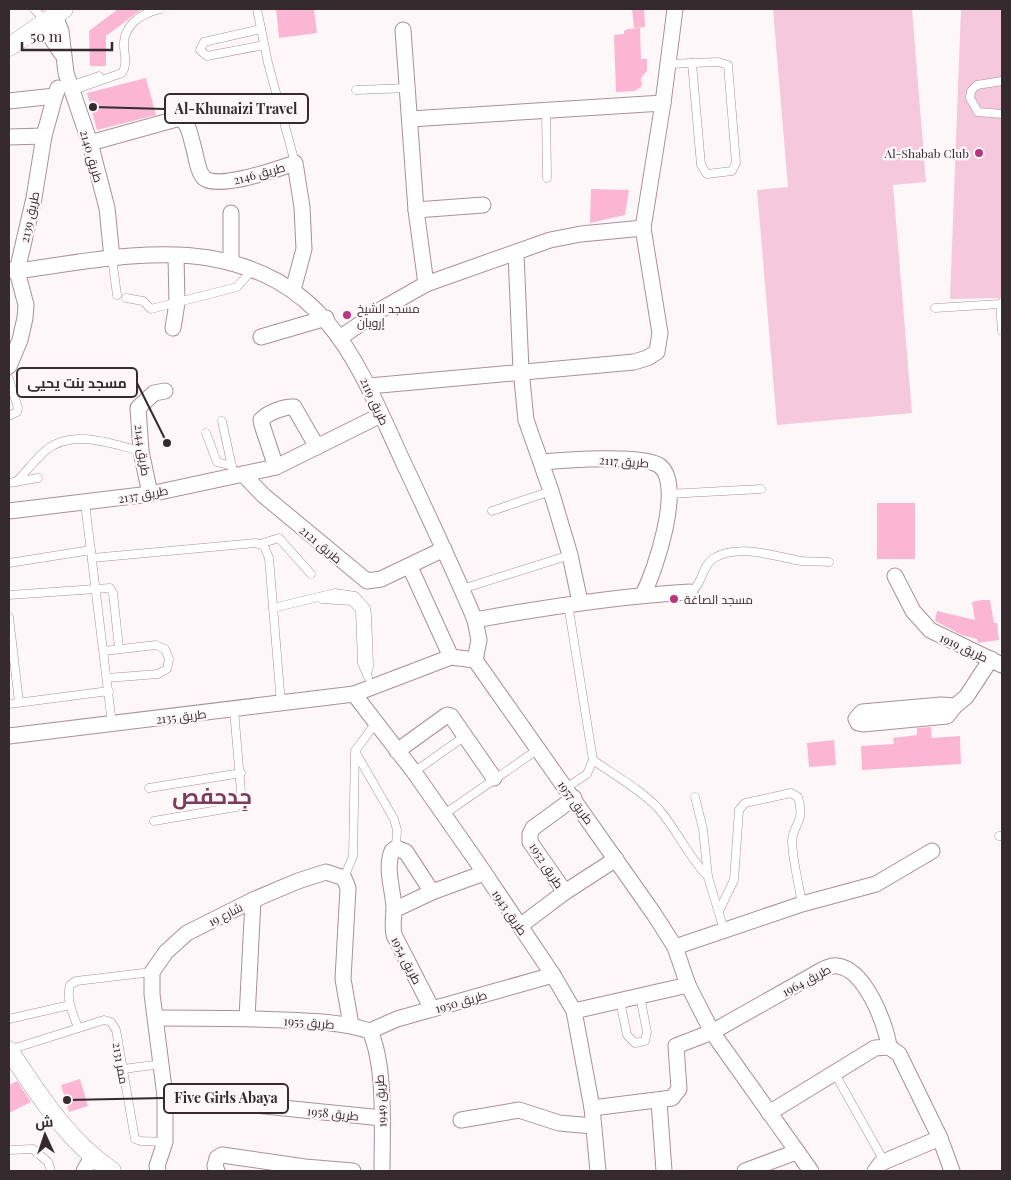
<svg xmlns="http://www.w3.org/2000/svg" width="1011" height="1180" font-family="'Playfair Display',Cairo,serif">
  <rect width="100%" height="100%" fill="#fdf7fa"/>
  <g fill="#f6c8db">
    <polygon points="773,9 912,9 926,182 893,185 912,413 777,425 757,190 788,187"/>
    <polygon points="961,9 1002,9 1002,298 950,299"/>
  </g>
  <g fill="#fbb6d3">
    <polygon points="118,9 142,9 106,36 106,66 90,66 89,31"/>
    <polygon points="276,9 314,9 317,33 279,38"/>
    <polygon points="632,9 644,9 645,27 634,28"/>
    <polygon points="640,28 641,59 647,59 647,71 641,78 642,86 635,91 616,92 614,35 624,34 624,31 628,29"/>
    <polygon points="146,78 156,115 97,130 87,93"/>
    <polygon points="591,189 629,190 625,215 590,223"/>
    <rect x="877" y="503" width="38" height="56"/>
    <polygon points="982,600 990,600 994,623 997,623 999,640 978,643 977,639 962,635 935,621 937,611 975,620 972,602"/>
    <polygon points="931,727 932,738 960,736 961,764 862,770 861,746 894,744 893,738 917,735 917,728"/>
    <polygon points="834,740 836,765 809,767 807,743"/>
    <polygon points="80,1079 88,1106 69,1112 61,1085"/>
    <polygon points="17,1081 31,1102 9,1113 9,1085"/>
  </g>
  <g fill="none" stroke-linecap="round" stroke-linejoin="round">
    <defs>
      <g id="service">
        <polyline points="34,9 47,22"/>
        <polyline points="257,9 268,63 295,163"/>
        <polyline points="261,29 204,42 200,50 207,56 264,45"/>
        <polyline points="668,64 718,62 728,65 736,163 732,171 707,174 701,165 692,63"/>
        <polyline points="1002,81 977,85 971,91 970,98 978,112 1002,114"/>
        <polyline points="70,86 99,76"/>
        <polyline points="356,90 408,88"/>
        <path d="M71,91L122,73C128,64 124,55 124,46C123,25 142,13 160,9"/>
        <polyline points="546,110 547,178"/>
        <polyline points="112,258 117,295"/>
        <polyline points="126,298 143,301 151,309 237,287 252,270"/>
        <polyline points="1000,304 1002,331"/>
        <polyline points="935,308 1000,304 1002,302"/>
        <polyline points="9,379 18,408 17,412 9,416"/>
        <polyline points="222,421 234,476"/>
        <polyline points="206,433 217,462 232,466"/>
        <path d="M16,482C26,472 35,460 45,451C72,428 111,444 141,451"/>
        <polyline points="9,483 38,478"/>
        <polyline points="668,494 761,489"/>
        <polyline points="85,503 112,724"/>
        <polyline points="492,511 551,491"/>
        <polyline points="260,544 279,538 311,574"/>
        <polyline points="92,558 256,543 264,546 269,558 281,704"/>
        <polyline points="9,563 91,550"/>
        <polyline points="462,589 570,555"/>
        <path d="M690,592C703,585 701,566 714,558C739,543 776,557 802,561C811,562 820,561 829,562"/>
        <polyline points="9,595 110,588 113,593 119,648"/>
        <polyline points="322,599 352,601 360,610 362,663 368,677"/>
        <polyline points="273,608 335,593 355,596 366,608 367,615 369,666 367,674"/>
        <polyline points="9,617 19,702"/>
        <polyline points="104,651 156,645 165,649 169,659 167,669 158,674 107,678"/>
        <polyline points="9,704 109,691"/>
        <polyline points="356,753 394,819 397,830 396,848"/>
        <path d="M593,760C614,775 640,789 658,808C677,830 688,856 708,877"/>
        <polyline points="414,772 465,736"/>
        <polyline points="149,788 241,773"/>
        <polyline points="566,788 587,774 593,760 568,604"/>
        <polyline points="695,797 703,829 708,877 724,930"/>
        <polyline points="443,815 537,750"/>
        <polyline points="154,821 236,807 242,803 234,710"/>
        <polyline points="999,836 1002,836"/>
        <polyline points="344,878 353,856 355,751 375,724"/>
        <path d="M719,911L734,880L739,810L745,803L791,793L798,797C806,824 792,824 792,842C793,863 799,884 802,904"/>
        <polyline points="620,1001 627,1035 635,1043 645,1041 647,1032 640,996"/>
        <polyline points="9,1019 70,1005"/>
        <path d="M78,1028C73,1013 66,1000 70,985L76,981L152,972"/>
        <polyline points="9,1050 104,1020 111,1022 116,1030 135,1139 141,1141 165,1142"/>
        <polyline points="123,1069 162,1064"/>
        <polyline points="834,1072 884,1161"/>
        <polyline points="9,1150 33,1149 48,1162 51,1171"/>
      </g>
      <g id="minor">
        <polyline points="55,16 61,31 66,73 90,143 107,208 112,258"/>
        <polyline points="43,25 61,53"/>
        <polyline points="403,30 416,210 426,284"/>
        <polyline points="9,101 55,96 58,88"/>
        <polyline points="410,119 663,103"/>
        <polyline points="9,137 44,136"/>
        <path d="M90,143L180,118C189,124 190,135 193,145C196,154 197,171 204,178C218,190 278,169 295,163L302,207L304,249L293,290"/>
        <polyline points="416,210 483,205"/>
        <polyline points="516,254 521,370 526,420 551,491 570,555 580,602"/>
        <polyline points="231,263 231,213"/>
        <path d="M9,270L17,271C77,263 149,248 209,258C331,279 359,367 405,466C429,517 453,568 475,620L479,640L475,660"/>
        <polyline points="173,328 177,303 176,256"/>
        <polyline points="261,337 326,318"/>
        <polyline points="341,337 382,309 426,284 550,240 581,234 643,228"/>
        <polyline points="9,366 20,340 25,318 26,305 17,271 34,198 44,136 55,96"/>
        <polyline points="369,386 634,362 647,358 657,352 660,333 643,228 663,103 675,9"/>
        <path d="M542,462C564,460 645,454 660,466C684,485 655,572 643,594"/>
        <path d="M276,467L262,425L261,420C267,413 285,406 294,407L317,447"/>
        <polyline points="243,474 263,495 367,581 381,579 444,549"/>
        <polyline points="150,494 141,451 138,408 154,393 165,391"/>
        <polyline points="9,511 150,494 276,467 381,415"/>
        <polyline points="410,567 451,657"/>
        <polyline points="895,576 913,611 930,630 1002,665"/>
        <path d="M475,620C547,607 618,596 690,592"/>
        <polyline points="475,660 654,914 675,947 688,985 712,1032 811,1171"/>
        <polyline points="354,694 414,772 477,862 553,975 574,1011 592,1108 598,1171"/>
        <polyline points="955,706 947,716 863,724 858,723 856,719 862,712 941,705 955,706 966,697 991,659"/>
        <polyline points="9,736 354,694 451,657 475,660"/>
        <polyline points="397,751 447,715 451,716 494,778"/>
        <polyline points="565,892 530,842 530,834 533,828 574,798"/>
        <polyline points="394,910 432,892 484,873"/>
        <polyline points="520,926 565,892 616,859"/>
        <polyline points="675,947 802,904 876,884 932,851"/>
        <path d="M432,1009L394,935C392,925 394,918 394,907C393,890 385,868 392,851L396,848L406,852L432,892"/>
        <polyline points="574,1011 688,985"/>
        <path d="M156,1018C198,1018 241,1018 283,1020C313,1021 342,1022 370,1031"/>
        <polyline points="247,1018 253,900"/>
        <polyline points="370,1031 397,1019 553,975"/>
        <path d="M370,1031C386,1067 382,1131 382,1171"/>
        <polyline points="165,1096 382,1118"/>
        <polyline points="659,1101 664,1171"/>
        <path d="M592,1108L672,1098L679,1089L676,1046L712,1032L822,970C826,968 832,965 837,966C864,968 886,1023 889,1047"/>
        <polyline points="769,1113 875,1048 889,1047 899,1054 940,1138 952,1171"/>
        <polyline points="461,1120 519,1110 559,1123 593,1126"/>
        <polyline points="84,1171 92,1157"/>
        <polyline points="158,1171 157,1166 165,1142 165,1096 152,994 152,972 166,952 187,933 253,900 298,881 326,872 344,878 348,888 343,979 351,1025"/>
        <polyline points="217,1171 215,1166 217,1158 222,1155 305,1167 353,1171"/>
        <polyline points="745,1171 796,1152"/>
        <polyline points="875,1171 881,1163 940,1138"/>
      </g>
      <g id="tertiary">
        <polyline points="9,47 64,9"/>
        <path d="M9,1050C39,1095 66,1139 112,1171"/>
      </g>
    </defs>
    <use href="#service" stroke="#aa8f9a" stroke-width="9"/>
    <use href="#minor" stroke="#aa8f9a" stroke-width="17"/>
    <use href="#tertiary" stroke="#aa8f9a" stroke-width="19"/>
    <use href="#service" stroke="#fff" stroke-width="8"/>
    <use href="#minor" stroke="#fff" stroke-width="15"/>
    <use href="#tertiary" stroke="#fff" stroke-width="18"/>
  </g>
  <g fill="#ba367c" stroke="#fdf7fa" stroke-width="2">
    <circle cx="979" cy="153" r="5"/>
    <circle cx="347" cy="315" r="5"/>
    <circle cx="674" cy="599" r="5"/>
  </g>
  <g text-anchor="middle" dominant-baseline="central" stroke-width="4.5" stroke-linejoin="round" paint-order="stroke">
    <g font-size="12" fill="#352a2e" stroke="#fdf7fa" text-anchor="start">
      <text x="969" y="153" text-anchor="end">Al-Shabab Club</text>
      <text x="357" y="308">مسجد الشيخ<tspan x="357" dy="14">إرويان</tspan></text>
      <text x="684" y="599">مسجد الصاغة</text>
    </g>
    <g font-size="12" fill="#352a2e" stroke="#fdf7fa">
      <text transform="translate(92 156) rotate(74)">طريق 2140</text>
      <text transform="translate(259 173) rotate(-15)">طريق 2146</text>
      <text transform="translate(29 217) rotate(-78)">طريق 2139</text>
      <text transform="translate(375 401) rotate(65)">طريق 2119</text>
      <text transform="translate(143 450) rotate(82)">طريق 2144</text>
      <text transform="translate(624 461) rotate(4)">طريق 2117</text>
      <text transform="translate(143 494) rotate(-10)">طريق 2137</text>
      <text transform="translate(321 544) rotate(40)">طريق 2121</text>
      <text transform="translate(964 647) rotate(25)">طريق 1919</text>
      <text transform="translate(181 716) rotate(-7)">طريق 2135</text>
      <text transform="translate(576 802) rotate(54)">طريق 1957</text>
      <text transform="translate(547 865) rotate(57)">طريق 1952</text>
      <text transform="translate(510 912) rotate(56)">طريق 1943</text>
      <text transform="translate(225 914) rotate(-27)">شارع 19</text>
      <text transform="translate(407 960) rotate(63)">طريق 1954</text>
      <text transform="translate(806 980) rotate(-28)">طريق 1964</text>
      <text transform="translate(461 1001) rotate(-16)">طريق 1950</text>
      <text transform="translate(309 1022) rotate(4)">طريق 1955</text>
      <text transform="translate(121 1063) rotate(80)">ممر 2131</text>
      <text transform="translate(380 1101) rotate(-93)">طريق 1949</text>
      <text transform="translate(333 1113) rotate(6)">طريق 1958</text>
    </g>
    <g font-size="22" font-weight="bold" fill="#7d3a5a" stroke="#fdf7fa">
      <text x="212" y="795">جِدحفص</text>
    </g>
  </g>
  <path fill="none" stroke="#352a2e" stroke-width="2" d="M93 107L165 109M167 443L137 383M67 1100L164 1098"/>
  <g fill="#352a2e" stroke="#fdf7fa" stroke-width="2">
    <circle cx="93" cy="107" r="5"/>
    <circle cx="167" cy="443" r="5"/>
    <circle cx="67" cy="1100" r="5"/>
  </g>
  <g fill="#fdf7fa" stroke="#352a2e" stroke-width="2">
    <rect x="165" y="94" width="143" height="29" rx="5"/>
    <rect x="17" y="368" width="120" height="29" rx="5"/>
    <rect x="164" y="1084" width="124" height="29" rx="5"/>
  </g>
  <g font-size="14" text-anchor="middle" font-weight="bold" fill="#352a2e">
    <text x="236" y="114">Al-Khunaizi Travel</text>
    <text x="77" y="388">مسجد بنت يحيى</text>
    <text x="226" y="1103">Five Girls Abaya</text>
  </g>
  <rect width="1011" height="1180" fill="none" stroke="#352a2e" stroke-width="20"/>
  <g transform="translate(45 1135) rotate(357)" stroke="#fdf7fa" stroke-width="4" paint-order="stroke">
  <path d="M0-4L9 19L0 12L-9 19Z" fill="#352a2e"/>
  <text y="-8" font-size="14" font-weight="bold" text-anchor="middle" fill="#352a2e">ش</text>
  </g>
  <path d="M22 42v8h90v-8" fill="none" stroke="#352a2e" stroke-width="2.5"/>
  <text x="30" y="42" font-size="15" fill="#352a2e" stroke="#fdf7fa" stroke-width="4" paint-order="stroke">50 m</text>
</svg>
